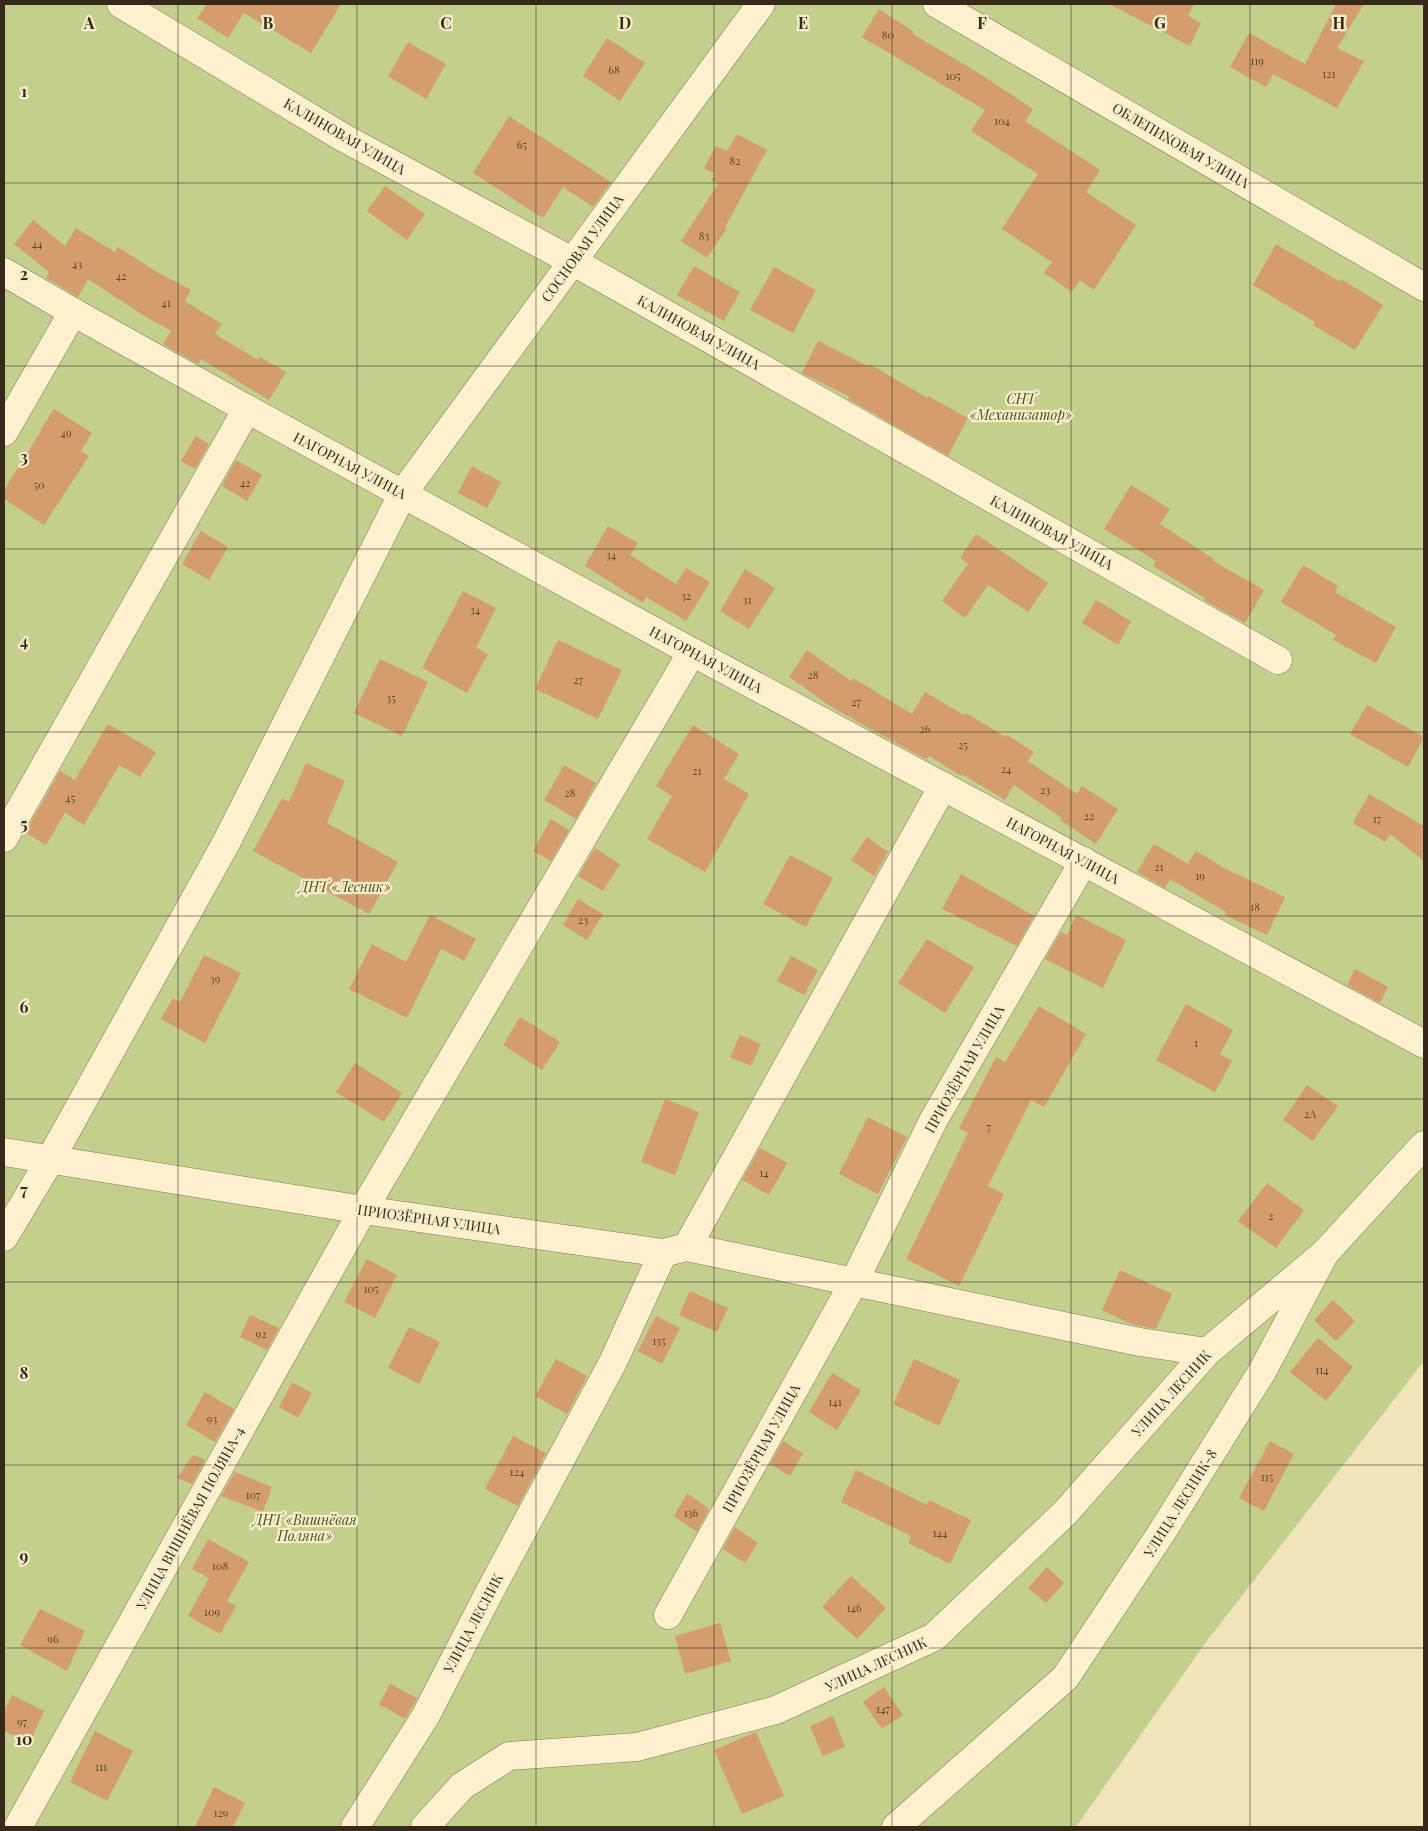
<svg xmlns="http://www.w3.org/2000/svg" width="1428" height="1831" font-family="'Playfair Display',serif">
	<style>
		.green { fill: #c4cf8e }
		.building { fill: #d39d6d }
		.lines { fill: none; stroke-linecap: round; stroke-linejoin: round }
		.minor-casing { stroke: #897353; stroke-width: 29 }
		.tertiary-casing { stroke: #897353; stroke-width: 29 }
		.minor { stroke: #fcf0ce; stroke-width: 28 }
		.tertiary { stroke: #fcf0ce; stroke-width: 28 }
		.grid { fill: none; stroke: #37291a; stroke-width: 1; stroke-opacity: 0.55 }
		.labels { text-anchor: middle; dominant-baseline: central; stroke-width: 4.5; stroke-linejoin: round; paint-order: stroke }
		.number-label { font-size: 11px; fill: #5e462f }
		.street-label { font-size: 14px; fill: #37291a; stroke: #f8edca }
		.park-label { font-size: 14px; font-style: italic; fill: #44551e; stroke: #f8edca }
		.grid-label { font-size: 16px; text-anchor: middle; font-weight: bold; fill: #37291a; stroke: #f8edca; stroke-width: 4.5; stroke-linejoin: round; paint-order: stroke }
	</style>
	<rect width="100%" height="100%" fill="#f1e4ba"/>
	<path class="green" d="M 4,4 L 1424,4 L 1424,1361 L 1206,1642 L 1076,1827 L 4,1827 Z"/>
	<g class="building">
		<path d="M 207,4 L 341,4 L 311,53 L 244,13 L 228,38 L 197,18 Z"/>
		<path d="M 1109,4 L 1194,4 L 1188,16 L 1201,23 L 1190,46 Z"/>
		<path d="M 1336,4 L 1364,4 L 1337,48 L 1364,61 L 1337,108 L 1273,74 L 1266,87 L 1230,67 L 1249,33 L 1305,64 Z"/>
		<path d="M 879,9 L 914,32 L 913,34 L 980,74 L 1033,109 L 1025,121 L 1100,170 L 1086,192 L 1136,225 L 1094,290 L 1080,280 L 1072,292 L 1044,273 L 1052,262 L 1002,229 L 1038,174 L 971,131 L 985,110 L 862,37 Z"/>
		<path d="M 607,38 L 645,63 L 620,101 L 583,76 Z"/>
		<path d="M 408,42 L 446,64 L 426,99 L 388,76 Z"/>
		<path d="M 509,116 L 611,182 L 593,207 L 563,187 L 543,218 L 473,173 Z"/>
		<path d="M 737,134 L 767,150 L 725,227 L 727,228 L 707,258 L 681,241 L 718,184 L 711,180 L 715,174 L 704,168 L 716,146 L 727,151 Z"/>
		<path d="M 385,186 L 425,214 L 407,240 L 367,211 Z"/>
		<path d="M 33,220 L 65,246 L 76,228 L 115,252 L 118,247 L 163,276 L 163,275 L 191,290 L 185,301 L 222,324 L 215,334 L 258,360 L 260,357 L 286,372 L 269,400 L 201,359 L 198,364 L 163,344 L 171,331 L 146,317 L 88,279 L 78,297 L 46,278 L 49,272 L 14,244 Z"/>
		<path d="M 1276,244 L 1340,282 L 1341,279 L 1383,305 L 1355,350 L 1313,325 L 1315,322 L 1253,285 Z"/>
		<path d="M 694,266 L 740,292 L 724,321 L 677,295 Z"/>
		<path d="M 774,267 L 816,290 L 793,333 L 750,310 Z"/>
		<path d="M 818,341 L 868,366 L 870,364 L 927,398 L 928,396 L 968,418 L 948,456 L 848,399 L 850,397 L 802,373 Z"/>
		<path d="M 54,409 L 92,433 L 81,451 L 89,456 L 44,525 L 4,499 L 4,490 L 41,431 L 40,431 Z"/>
		<path d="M 196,436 L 209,444 L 195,469 L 181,461 Z"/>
		<path d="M 236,460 L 262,475 L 247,501 L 222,486 Z"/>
		<path d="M 472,466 L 501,482 L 487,508 L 458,493 Z"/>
		<path d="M 1131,485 L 1170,509 L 1160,524 L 1214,559 L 1213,561 L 1264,590 L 1245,623 L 1204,600 L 1205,598 L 1153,566 L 1156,561 L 1104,529 Z"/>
		<path d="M 608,526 L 638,543 L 630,555 L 676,584 L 686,568 L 710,582 L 686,621 L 646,597 L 643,603 L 585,566 Z"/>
		<path d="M 201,531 L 228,547 L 209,580 L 182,564 Z"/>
		<path d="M 976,534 L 1048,583 L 1028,612 L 988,585 L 965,618 L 942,601 L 968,564 L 960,558 Z"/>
		<path d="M 1303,565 L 1338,586 L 1335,592 L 1396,627 L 1376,663 L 1333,640 L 1336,635 L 1281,602 Z"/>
		<path d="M 745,569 L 775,588 L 749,629 L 720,611 Z"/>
		<path d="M 463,591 L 496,608 L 476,648 L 488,654 L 467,693 L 422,668 Z"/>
		<path d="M 1096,600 L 1131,621 L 1118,645 L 1082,623 Z"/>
		<path d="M 558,640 L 622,670 L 598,719 L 535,689 Z"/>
		<path d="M 807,650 L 851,681 L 853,678 L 912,714 L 925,692 L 964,715 L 966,713 L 1006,737 L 1007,735 L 1034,752 L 1028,761 L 1077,794 L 1082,786 L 1118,809 L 1096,844 L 1060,820 L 1062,818 L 1014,785 L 1005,800 L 962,774 L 961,776 L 929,756 L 927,760 L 833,708 L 789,677 Z"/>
		<path d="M 380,659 L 428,682 L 402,736 L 354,713 Z"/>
		<path d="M 1367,705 L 1424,737 L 1408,767 L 1350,734 Z"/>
		<path d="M 108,724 L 156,752 L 140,777 L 119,765 L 84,825 L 65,813 L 46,845 L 25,833 L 60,771 L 75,780 Z"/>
		<path d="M 693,725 L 739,754 L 724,779 L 749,794 L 705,872 L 647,839 L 672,796 L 656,786 Z"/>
		<path d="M 306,763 L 345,781 L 327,823 L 398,862 L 369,914 L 253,851 L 282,798 L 289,802 Z"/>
		<path d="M 564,765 L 596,783 L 576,819 L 544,800 Z"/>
		<path d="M 1369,794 L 1424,826 L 1424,861 L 1390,834 L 1385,842 L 1353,823 Z"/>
		<path d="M 551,819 L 569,830 L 551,861 L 533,851 Z"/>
		<path d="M 867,837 L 888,852 L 874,876 L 851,860 Z"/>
		<path d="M 1154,844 L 1188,864 L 1196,851 L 1226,869 L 1285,897 L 1267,935 L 1225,915 L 1226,912 L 1170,879 L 1165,888 L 1137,872 Z"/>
		<path d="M 595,848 L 620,864 L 603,891 L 578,876 Z"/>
		<path d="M 790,855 L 833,878 L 806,927 L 763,904 Z"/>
		<path d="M 961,874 L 1034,916 L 1017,946 L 942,909 Z"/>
		<path d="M 578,899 L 603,914 L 587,940 L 563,925 Z"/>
		<path d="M 430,915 L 476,939 L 464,961 L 441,949 L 407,1018 L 349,989 L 372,944 L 406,962 Z"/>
		<path d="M 1076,915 L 1126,940 L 1103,988 L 1045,959 L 1061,932 L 1067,935 Z"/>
		<path d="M 927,939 L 974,967 L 945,1013 L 898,983 Z"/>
		<path d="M 204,955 L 241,973 L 205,1043 L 161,1019 L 173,998 L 180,1002 Z"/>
		<path d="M 791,956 L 818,970 L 804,995 L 777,981 Z"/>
		<path d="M 1355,969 L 1388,987 L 1380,1003 L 1347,985 Z"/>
		<path d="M 1186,1004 L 1233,1030 L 1220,1054 L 1232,1061 L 1215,1092 L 1156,1060 Z"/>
		<path d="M 1039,1006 L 1086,1034 L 1044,1107 L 1031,1100 L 988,1186 L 1004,1194 L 959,1286 L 906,1259 L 968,1133 L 959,1128 L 996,1057 L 1005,1062 Z"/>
		<path d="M 520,1017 L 560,1042 L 542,1070 L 503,1045 Z"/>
		<path d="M 740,1035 L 761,1044 L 751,1066 L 730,1057 Z"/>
		<path d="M 355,1063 L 402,1093 L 384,1122 L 336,1092 Z"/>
		<path d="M 1307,1085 L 1338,1106 L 1313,1141 L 1283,1120 Z"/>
		<path d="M 665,1099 L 699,1112 L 675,1175 L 641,1162 Z"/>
		<path d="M 868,1117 L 907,1137 L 878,1194 L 839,1174 Z"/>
		<path d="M 760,1148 L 787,1163 L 769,1195 L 742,1180 Z"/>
		<path d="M 1267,1183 L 1304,1210 L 1276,1248 L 1238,1221 Z"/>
		<path d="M 367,1259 L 397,1275 L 375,1318 L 344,1302 Z"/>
		<path d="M 1120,1270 L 1172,1294 L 1156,1329 L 1131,1324 L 1102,1310 Z"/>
		<path d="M 690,1291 L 728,1308 L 717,1332 L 679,1315 Z"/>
		<path d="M 1333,1300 L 1355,1321 L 1336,1341 L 1314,1320 Z"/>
		<path d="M 250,1315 L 279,1328 L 267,1350 L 240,1337 Z"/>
		<path d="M 656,1316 L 680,1328 L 662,1364 L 638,1351 Z"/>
		<path d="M 409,1327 L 440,1342 L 419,1384 L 388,1368 Z"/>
		<path d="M 1318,1338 L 1353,1367 L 1326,1401 L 1290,1372 Z"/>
		<path d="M 556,1359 L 587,1376 L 567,1414 L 535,1396 Z"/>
		<path d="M 914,1359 L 960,1380 L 939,1426 L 893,1404 Z"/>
		<path d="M 832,1373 L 861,1390 L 837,1430 L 809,1412 Z"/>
		<path d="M 292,1382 L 312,1393 L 298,1418 L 279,1407 Z"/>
		<path d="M 205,1392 L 234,1409 L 215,1442 L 186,1425 Z"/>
		<path d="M 513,1436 L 546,1453 L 518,1506 L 485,1489 Z"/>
		<path d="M 783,1441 L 803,1453 L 790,1476 L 770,1464 Z"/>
		<path d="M 1270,1441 L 1294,1454 L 1264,1511 L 1239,1498 Z"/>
		<path d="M 193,1455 L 205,1460 L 192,1484 L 177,1478 Z"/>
		<path d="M 856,1470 L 927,1505 L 929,1500 L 971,1520 L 950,1564 L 908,1543 L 911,1536 L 841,1502 Z"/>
		<path d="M 235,1472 L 272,1487 L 263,1512 L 221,1496 Z"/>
		<path d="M 687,1493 L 709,1509 L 697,1532 L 674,1516 Z"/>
		<path d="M 735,1527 L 758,1543 L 745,1563 L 723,1549 Z"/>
		<path d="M 208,1539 L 249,1562 L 227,1601 L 236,1606 L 220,1634 L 188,1616 L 209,1578 L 192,1569 Z"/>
		<path d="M 1047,1567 L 1064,1583 L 1046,1603 L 1028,1588 Z"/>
		<path d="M 851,1576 L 886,1608 L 857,1639 L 822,1607 Z"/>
		<path d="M 40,1609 L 85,1631 L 67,1671 L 20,1645 Z"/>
		<path d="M 720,1623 L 731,1661 L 685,1674 L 675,1636 Z"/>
		<path d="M 390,1684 L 417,1698 L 405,1719 L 379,1704 Z"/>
		<path d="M 884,1687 L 903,1715 L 882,1729 L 863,1702 Z"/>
		<path d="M 12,1695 L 44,1711 L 29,1744 L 4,1731 L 4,1711 Z"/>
		<path d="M 833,1716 L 845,1747 L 823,1756 L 810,1726 Z"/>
		<path d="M 95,1731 L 133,1751 L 107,1801 L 70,1782 Z"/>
		<path d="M 756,1732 L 784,1796 L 742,1814 L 714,1750 Z"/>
		<path d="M 214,1787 L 245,1803 L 233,1827 L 195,1827 Z"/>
	</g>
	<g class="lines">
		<g class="minor-casing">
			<g id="minor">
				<path d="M 121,4 L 344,138 L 572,261 L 1278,660"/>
				<path d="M 937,4 L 1424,287"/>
				<path d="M 4,432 L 73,312"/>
				<path d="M 4,838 L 247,409"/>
				<path d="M 4,1152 L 363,1210 L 663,1253 L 687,1247 L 1140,1342 L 1207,1352"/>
				<path d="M 4,1237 L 50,1160 L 226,843 L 403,493"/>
				<path d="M 687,1247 L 943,786"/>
				<path d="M 668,1615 L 854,1282 L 933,1121 L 1084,861"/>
				<path d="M 18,1827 L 363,1210 L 692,652"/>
				<path d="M 355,1827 L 425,1717 L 489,1593 L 613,1362 L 663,1253"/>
				<path d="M 425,1827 L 462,1786 L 509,1756 L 637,1747 L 776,1710 L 934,1637 L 1065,1513 L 1207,1352 L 1325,1253"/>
				<path d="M 896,1827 L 1065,1678 L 1162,1532 L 1263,1370 L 1325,1253 L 1424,1145"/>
			</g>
		</g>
		<g class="tertiary-casing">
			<g id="tertiary">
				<path d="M 4,272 L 73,312 L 247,409 L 692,652 L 1424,1044"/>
				<path d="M 403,493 L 761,4"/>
			</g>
		</g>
		<use href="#minor" class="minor"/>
		<use href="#tertiary" class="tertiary"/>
	</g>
	<path class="grid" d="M 178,4 L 178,1827M 357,4 L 357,1827M 536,4 L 536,1827M 714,4 L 714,1827M 892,4 L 892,1827M 1071,4 L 1071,1827M 1250,4 L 1250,1827M 4,183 L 1424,183M 4,366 L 1424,366M 4,549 L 1424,549M 4,732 L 1424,732M 4,916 L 1424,916M 4,1099 L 1424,1099M 4,1282 L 1424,1282M 4,1465 L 1424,1465M 4,1648 L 1424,1648"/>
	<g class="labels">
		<g class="number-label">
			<text x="888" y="34">80</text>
			<text x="1257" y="60">119</text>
			<text x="614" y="69">68</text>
			<text x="1329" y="73">121</text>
			<text x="953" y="75">105</text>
			<text x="1002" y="120">104</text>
			<text x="522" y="144">65</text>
			<text x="735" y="160">82</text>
			<text x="704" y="235">83</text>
			<text x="37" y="243">44</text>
			<text x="77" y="263">43</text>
			<text x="121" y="275">42</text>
			<text x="166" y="302">41</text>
			<text x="66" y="432">49</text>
			<text x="245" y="482">42</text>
			<text x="39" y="484">50</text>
			<text x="611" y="554">34</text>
			<text x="686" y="595">32</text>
			<text x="747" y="599">31</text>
			<text x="475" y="609">34</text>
			<text x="813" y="674">28</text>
			<text x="578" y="679">27</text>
			<text x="391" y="697">35</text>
			<text x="856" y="701">27</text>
			<text x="925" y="728">26</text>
			<text x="963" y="744">25</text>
			<text x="1006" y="768">24</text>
			<text x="697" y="770">21</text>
			<text x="1045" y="789">23</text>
			<text x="570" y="792">28</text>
			<text x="70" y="797">45</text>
			<text x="1089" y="815">22</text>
			<text x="1377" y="818">17</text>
			<text x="1159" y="866">21</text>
			<text x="1200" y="875">19</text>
			<text x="1255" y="906">18</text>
			<text x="583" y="919">23</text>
			<text x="215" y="978">39</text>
			<text x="1196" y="1042">1</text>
			<text x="1310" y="1113">2А</text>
			<text x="989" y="1126">7</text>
			<text x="764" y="1172">14</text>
			<text x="1271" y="1215">2</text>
			<text x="371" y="1288">105</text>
			<text x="261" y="1333">92</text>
			<text x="659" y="1340">135</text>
			<text x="1322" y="1369">114</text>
			<text x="835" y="1401">141</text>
			<text x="212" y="1418">93</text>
			<text x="517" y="1471">124</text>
			<text x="1267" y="1476">115</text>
			<text x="253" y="1494">107</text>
			<text x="691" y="1512">136</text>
			<text x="940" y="1532">144</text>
			<text x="220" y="1565">108</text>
			<text x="854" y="1607">146</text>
			<text x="212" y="1611">109</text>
			<text x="53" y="1638">96</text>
			<text x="883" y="1708">147</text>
			<text x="22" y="1721">97</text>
			<text x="101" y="1766">111</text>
			<text x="221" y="1812">129</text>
		</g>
		<g class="street-label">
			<text transform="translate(345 136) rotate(30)">КАЛИНОВАЯ УЛИЦА</text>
			<text transform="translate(1181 145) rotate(30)">ОБЛЕПИХОВАЯ УЛИЦА</text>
			<text transform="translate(582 248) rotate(-54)">СОСНОВАЯ УЛИЦА</text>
			<text transform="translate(699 332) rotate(29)">КАЛИНОВАЯ УЛИЦА</text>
			<text transform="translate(350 465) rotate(28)">НАГОРНАЯ УЛИЦА</text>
			<text transform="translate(1052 532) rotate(29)">КАЛИНОВАЯ УЛИЦА</text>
			<text transform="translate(706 659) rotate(28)">НАГОРНАЯ УЛИЦА</text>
			<text transform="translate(1063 850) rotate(28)">НАГОРНАЯ УЛИЦА</text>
			<text transform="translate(964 1069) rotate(-60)">ПРИОЗЁРНАЯ УЛИЦА</text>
			<text transform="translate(429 1219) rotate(8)">ПРИОЗЁРНАЯ УЛИЦА</text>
			<text transform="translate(1171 1393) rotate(-48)">УЛИЦА ЛЕСНИК</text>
			<text transform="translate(761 1448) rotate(-61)">ПРИОЗЁРНАЯ УЛИЦА</text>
			<text transform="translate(1180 1503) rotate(-58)">УЛИЦА ЛЕСНИК-8</text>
			<text transform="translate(190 1518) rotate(-61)">УЛИЦА ВИШНЁВАЯ ПОЛЯНА-4</text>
			<text transform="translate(473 1623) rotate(-62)">УЛИЦА ЛЕСНИК</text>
			<text transform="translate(876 1664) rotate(-25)">УЛИЦА ЛЕСНИК</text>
		</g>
		<g class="park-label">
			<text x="1021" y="398">СНТ<tspan x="1021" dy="16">«Механизатор»</tspan></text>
			<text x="345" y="886">ДНТ «Лесник»</text>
			<text x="305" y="1519">ДНТ «Вишнёвая<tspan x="305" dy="16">Поляна»</tspan></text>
		</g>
	</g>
	<g class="grid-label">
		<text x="89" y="29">A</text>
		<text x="268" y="29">B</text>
		<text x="446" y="29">C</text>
		<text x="625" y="29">D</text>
		<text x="803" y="29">E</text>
		<text x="982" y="29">F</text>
		<text x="1160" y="29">G</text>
		<text x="1339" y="29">H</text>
		<text x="24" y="97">1</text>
		<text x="24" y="280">2</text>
		<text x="24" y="463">3</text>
		<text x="24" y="647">4</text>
		<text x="24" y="830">5</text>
		<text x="24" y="1013">6</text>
		<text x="24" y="1196">7</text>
		<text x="24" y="1379">8</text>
		<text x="24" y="1562">9</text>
		<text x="24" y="1745">10</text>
	</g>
	<rect width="1428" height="1831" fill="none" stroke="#37291a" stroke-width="10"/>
</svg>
